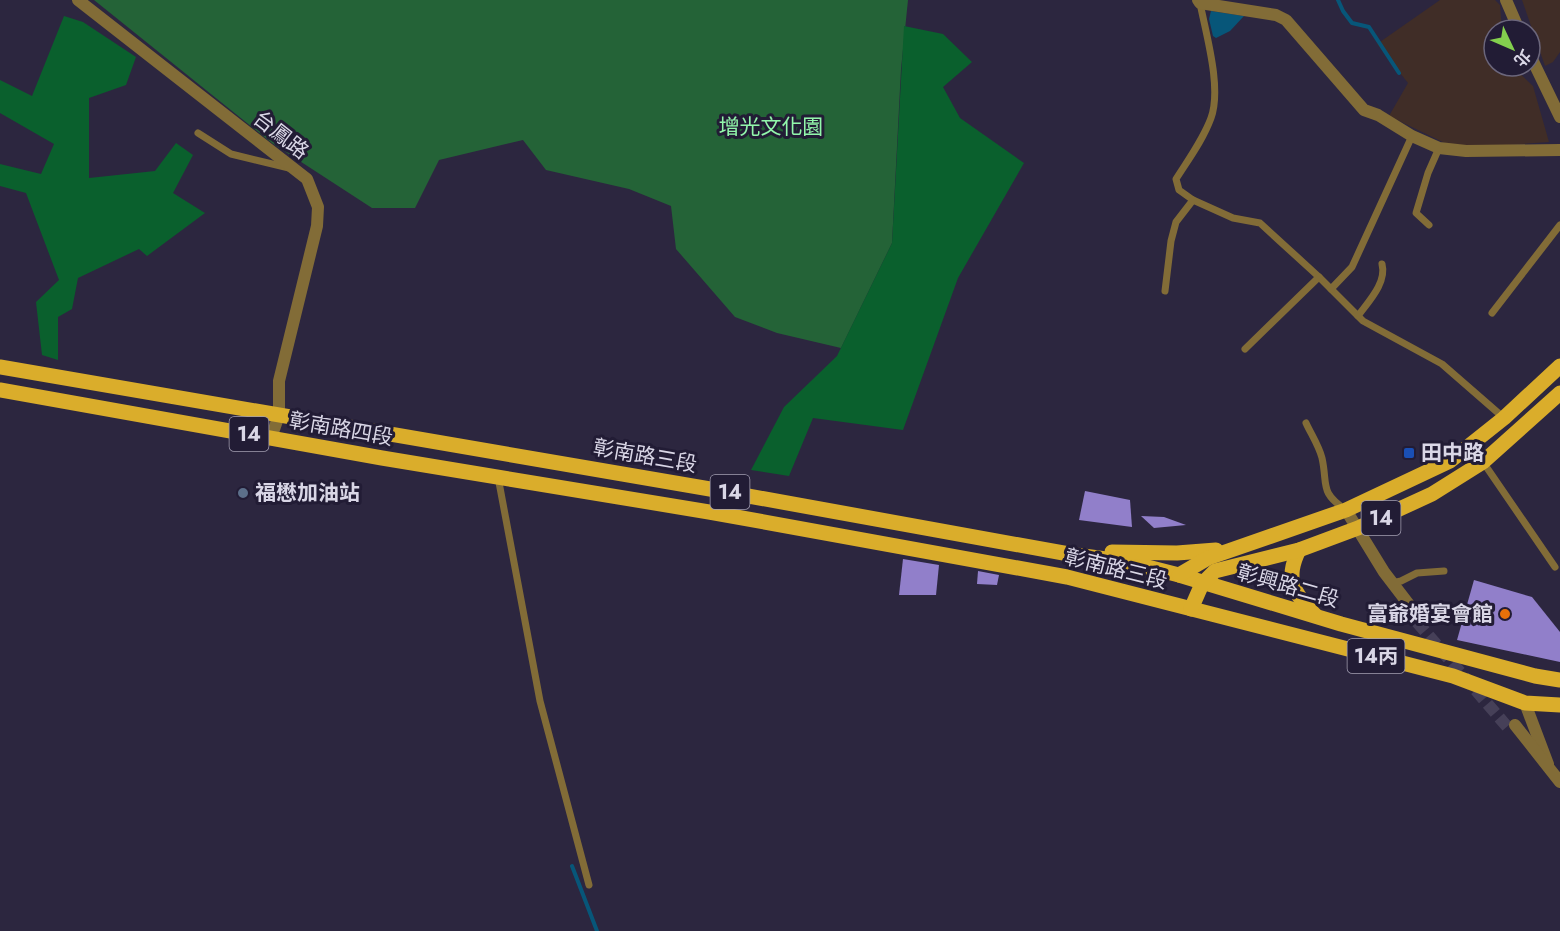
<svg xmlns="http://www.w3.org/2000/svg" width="1560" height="931" font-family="Jost,'Noto Sans TC',sans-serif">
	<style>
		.industrial { fill: #402d27 }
		.green { fill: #246337 }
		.forest { fill: #0a602d }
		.water { fill: #075679 }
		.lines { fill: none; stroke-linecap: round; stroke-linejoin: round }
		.stream { stroke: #075679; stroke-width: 4 }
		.building { fill: #917fca }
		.tertiary-tunnel { stroke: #464058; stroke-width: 12; stroke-dasharray: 12 6; stroke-linecap: butt }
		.service { stroke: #826c37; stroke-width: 7 }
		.minor { stroke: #826c37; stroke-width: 12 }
		.tertiary { stroke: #826c37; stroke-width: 12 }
		.primary { stroke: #daad2b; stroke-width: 15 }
		.transit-dot { fill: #1a4fb4; stroke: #221c35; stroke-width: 2 }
		.service-dot { fill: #5c6f8a; stroke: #221c35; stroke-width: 2 }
		.food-dot { fill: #e8710a; stroke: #221c35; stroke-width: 2 }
		.labels { text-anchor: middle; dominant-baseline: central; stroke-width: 6; stroke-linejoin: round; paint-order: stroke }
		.shield { fill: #221c35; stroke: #a29eb1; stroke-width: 1.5 }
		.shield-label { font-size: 20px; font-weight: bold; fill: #d9d6e6 }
		.park-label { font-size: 21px; fill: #92f7ab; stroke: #221c35 }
		.street-label { font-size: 21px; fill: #d9d6e6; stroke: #221c35 }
		.poi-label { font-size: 21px; font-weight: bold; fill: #d9d6e6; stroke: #221c35; text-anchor: start }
	</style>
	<rect width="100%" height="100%" fill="#2c263f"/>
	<g class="industrial">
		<path d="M 1440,0 L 1495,0 L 1500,5 L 1502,30 L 1494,30 L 1494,66 L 1512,66 L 1533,86 L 1549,142 L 1495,146 L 1451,146 L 1389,116 L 1408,83 L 1377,44 Z"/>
		<path d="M 1522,0 L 1560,0 L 1560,52 L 1553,62 L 1545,66 Z"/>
	</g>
	<path class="green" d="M 94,0 L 908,0 L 901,69 L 892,243 L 841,348 L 777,333 L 735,317 L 676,249 L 671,206 L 629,189 L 546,170 L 523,140 L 439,160 L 415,208 L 372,208 L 272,143 Z"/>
	<g class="forest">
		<path d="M 64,16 L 83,22 L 136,57 L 126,85 L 89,98 L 89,178 L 155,171 L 176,143 L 193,155 L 173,193 L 205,213 L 147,256 L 139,249 L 78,278 L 72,309 L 58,317 L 58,360 L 42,355 L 36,302 L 59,280 L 26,193 L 0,186 L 0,164 L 41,174 L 54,144 L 0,113 L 0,80 L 32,96 Z"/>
		<path d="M 904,26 L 943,34 L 972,62 L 943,87 L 960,118 L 1024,163 L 958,278 L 903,430 L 813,418 L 789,476 L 751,470 L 784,407 L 837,356 L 892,243 Z"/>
	</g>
	<path class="water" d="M 1211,11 L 1244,16 L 1230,31 L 1216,38 L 1213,36 L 1209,19 Z"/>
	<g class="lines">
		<g class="stream">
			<path d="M 1338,0 L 1343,11 L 1352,23 L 1369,27 L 1399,73"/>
			<path d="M 572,866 L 597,931"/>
		</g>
	</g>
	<g class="building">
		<path d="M 1085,491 L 1130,500 L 1132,527 L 1079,520 Z"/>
		<path d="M 1141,516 L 1164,517 L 1186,525 L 1154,528 Z"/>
		<path d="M 903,559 L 939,565 L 936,595 L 899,595 Z"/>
		<path d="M 978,571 L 999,575 L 997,585 L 977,584 Z"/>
		<path d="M 1474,580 L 1532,597 L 1560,632 L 1560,662 L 1457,640 Z"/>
	</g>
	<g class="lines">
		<path class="tertiary-tunnel" d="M 1417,622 L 1510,730"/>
		<g class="service">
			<path d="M 1200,3 C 1206,34 1222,88 1211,118 C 1203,140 1188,160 1176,179 L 1179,190 L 1193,200 L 1233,218 L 1260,223 L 1319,277 L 1363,321 L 1442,364 L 1504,418"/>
			<path d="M 198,133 L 231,154 L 289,168"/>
			<path d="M 1429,225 L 1416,213 L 1428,173 L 1439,148"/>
			<path d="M 1331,289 L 1352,267 L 1412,136"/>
			<path d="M 1165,291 L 1171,241 L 1176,222 L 1193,200"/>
			<path d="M 1492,313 L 1560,225"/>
			<path d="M 1358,316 C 1368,302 1387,283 1382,264"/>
			<path d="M 1245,349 L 1319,277"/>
			<path d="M 1306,423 C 1311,434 1319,446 1322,458 C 1328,485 1319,492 1346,510"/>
			<path d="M 1483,462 L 1555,567"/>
			<path d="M 498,477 L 540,701 L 589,885"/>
			<path d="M 1392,583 L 1401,581 L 1417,573 L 1444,571"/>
		</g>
		<g class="minor">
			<path d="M 78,0 L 307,179 L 318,207 L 317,226 L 279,381 L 279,415 L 271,438"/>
			<path d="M 1198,0 L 1200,3 L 1276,15 L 1286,20 L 1364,110 L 1378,115 L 1412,136 L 1439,148 L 1466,151 L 1560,150"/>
			<path d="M 1506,0 L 1519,30"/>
			<path d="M 1530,55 L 1560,117"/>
			<path d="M 1525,703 L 1548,764"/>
		</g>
		<g class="tertiary">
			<path d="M 1346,510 L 1384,572 L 1420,619"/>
			<path d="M 1515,725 L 1560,782"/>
		</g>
		<g class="primary">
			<path d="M 0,367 L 710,489 L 1069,554 L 1128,562 L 1179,575 L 1341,624 L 1535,676 L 1560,680"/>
			<path d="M 0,390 L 382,458 L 709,512 L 1067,577 L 1453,676 L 1525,703 L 1560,705"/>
			<path d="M 1299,550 C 1284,580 1294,593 1315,615"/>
			<path d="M 1112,552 L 1177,553 L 1216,550"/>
			<path d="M 1179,575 L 1208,558 L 1346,510 L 1450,461 L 1504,418 L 1560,366"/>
			<path d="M 1191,609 L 1202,584 L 1215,571 L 1299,550 L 1358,528 L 1432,494 L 1483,462 L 1560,393"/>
		</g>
	</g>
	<rect class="transit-dot" x="1403" y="447" width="12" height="12" rx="3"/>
	<circle class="service-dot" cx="243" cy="493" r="6"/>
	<circle class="food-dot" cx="1505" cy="614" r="6"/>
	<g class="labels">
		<g class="shield">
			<rect x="229.5" y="417" width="39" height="34" rx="4.5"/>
			<rect x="710.5" y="475" width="39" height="34" rx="4.5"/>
			<rect x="1361.5" y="501" width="39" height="34" rx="4.5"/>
			<rect x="1347.5" y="639" width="57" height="34" rx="4.5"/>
		</g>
		<g class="shield-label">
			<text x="249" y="434">14</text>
			<text x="730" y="492">14</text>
			<text x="1381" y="518">14</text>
			<text x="1376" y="656">14丙</text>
		</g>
		<g class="park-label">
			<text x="771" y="127">增光文化園</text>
		</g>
		<g class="street-label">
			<text transform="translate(281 135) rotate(38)">台鳳路</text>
			<text transform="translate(341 429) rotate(10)">彰南路四段</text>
			<text transform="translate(645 456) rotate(10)">彰南路三段</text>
			<text transform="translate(1116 569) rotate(14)">彰南路三段</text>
			<text transform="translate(1288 586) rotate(16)">彰興路二段</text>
		</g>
		<g class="poi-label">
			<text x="1421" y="453">田中路</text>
			<text x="255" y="493">福懋加油站</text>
			<text x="1493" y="614" text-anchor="end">富爺婚宴會館</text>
		</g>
	</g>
	<g transform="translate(1512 48) rotate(134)"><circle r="28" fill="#221c35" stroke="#6b667c" stroke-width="1.5"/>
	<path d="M0-4.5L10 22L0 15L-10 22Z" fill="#83d04e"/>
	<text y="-9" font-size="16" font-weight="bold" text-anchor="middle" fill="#d9d6e6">北</text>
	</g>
</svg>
